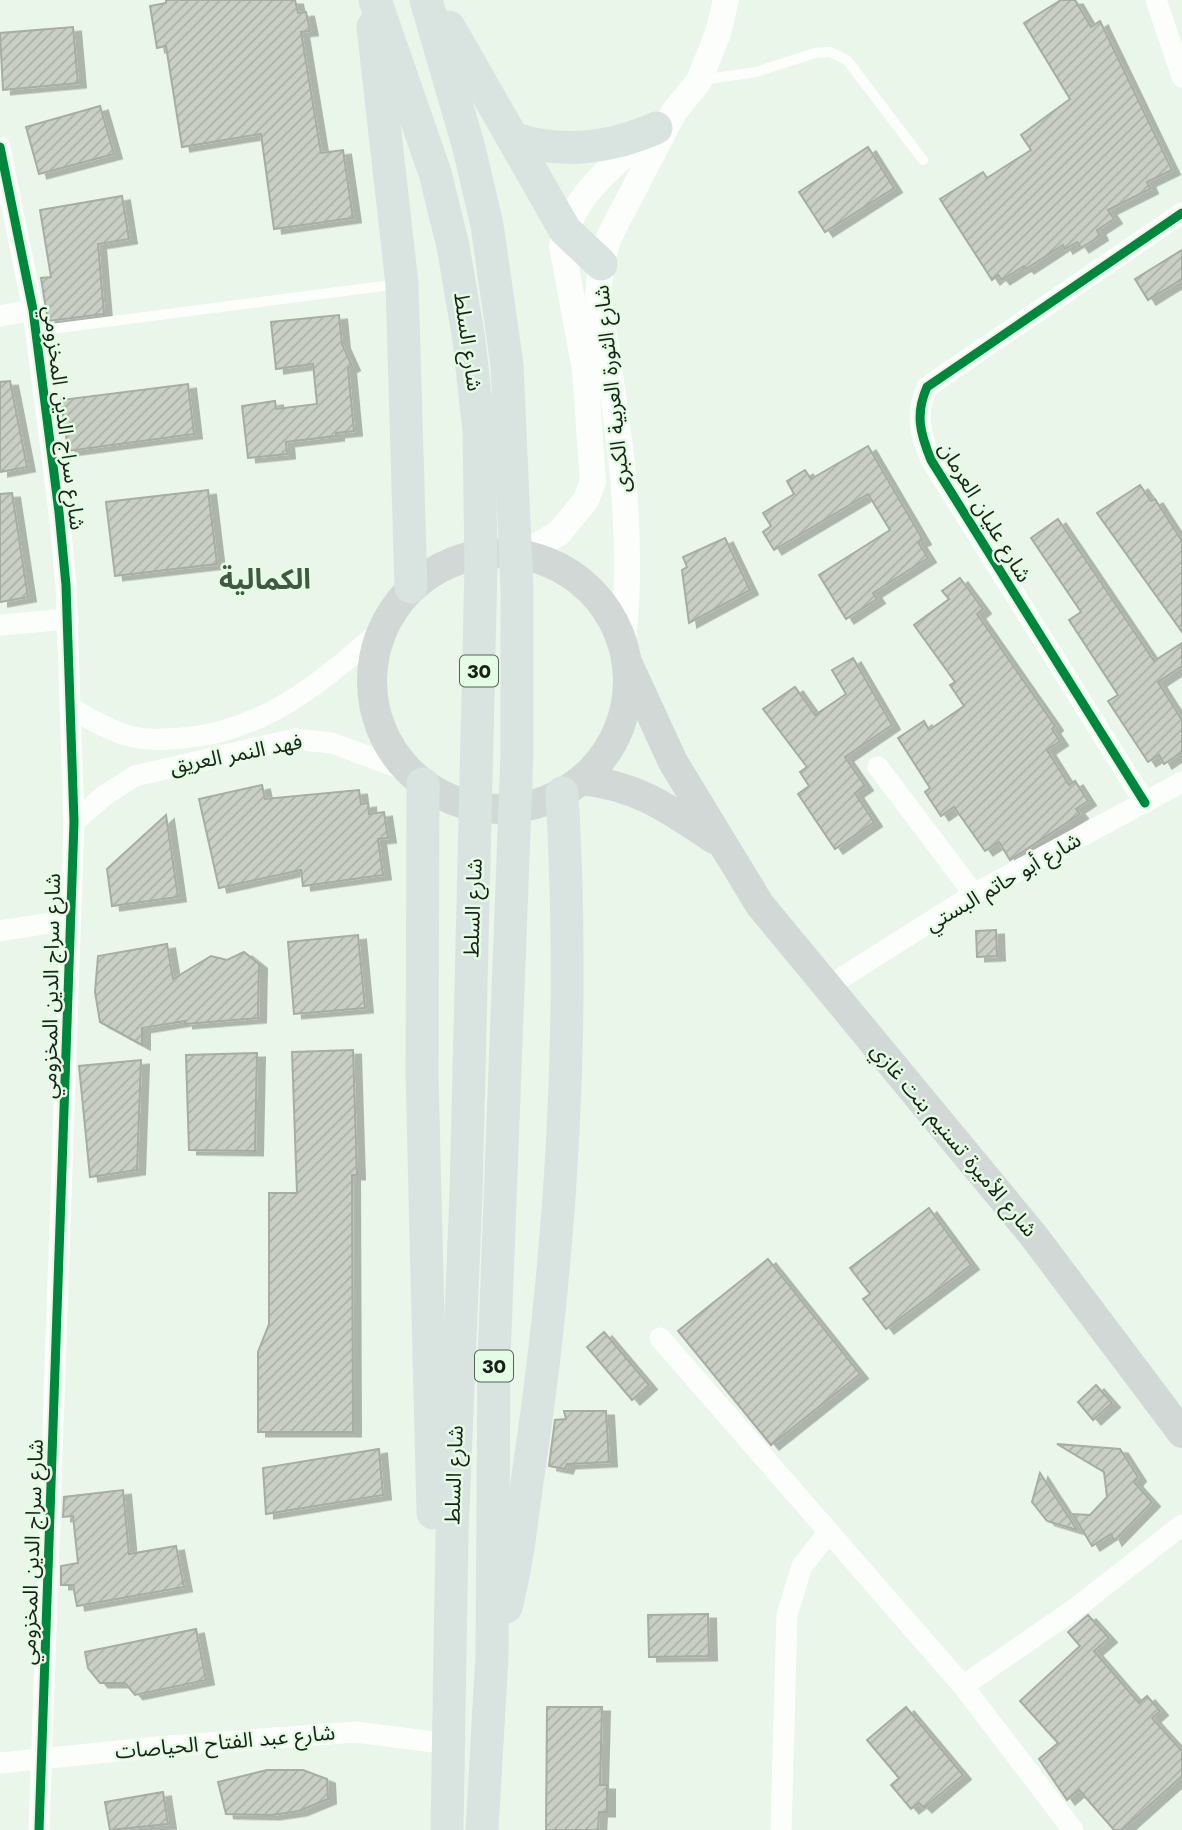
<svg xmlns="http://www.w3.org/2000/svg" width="1182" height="1830" font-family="Jost,'Noto Sans Arabic',sans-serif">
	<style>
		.building { fill: url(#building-hatch); stroke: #a7ada2; stroke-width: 2; filter: url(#shadow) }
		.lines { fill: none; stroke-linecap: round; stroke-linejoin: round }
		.service { stroke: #fcfefc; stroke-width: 10 }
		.minor { stroke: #fcfefc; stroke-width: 21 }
		.tertiary { stroke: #fcfefc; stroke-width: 26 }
		.secondary { stroke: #d1d8d5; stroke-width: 30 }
		.primary { stroke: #d9e4e1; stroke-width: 33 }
		.cycleway-casing { stroke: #e4fce4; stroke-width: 13 }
		.cycleway { stroke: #00873e; stroke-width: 9 }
		.labels { text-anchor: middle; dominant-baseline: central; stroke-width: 5; stroke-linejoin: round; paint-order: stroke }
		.shield { fill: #e4fce4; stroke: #556355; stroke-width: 2 }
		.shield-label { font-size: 19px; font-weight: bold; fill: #182118 }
		.street-label { font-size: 21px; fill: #182118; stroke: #e4fce4 }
		.district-label { font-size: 28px; font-weight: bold; fill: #435743; stroke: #e4fce4 }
	</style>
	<defs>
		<pattern id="building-hatch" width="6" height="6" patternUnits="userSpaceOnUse" patternTransform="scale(1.75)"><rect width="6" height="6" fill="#c9cfc4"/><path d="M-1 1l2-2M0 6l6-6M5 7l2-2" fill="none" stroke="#acb1a8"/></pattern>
		<filter id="shadow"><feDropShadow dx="8" dy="4.5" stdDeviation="0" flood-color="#0004"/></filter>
	</defs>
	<rect width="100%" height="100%" fill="#eaf6ea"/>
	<g class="building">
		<path d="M 166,0 L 295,0 L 298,13 L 306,12 L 310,31 L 301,32 L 321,153 L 343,150 L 353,218 L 274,229 L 261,134 L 182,147 L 166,46 L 157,48 L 150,6 L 166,3 Z"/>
		<path d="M 1061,0 L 1075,0 L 1091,27 L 1100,21 L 1172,170 L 1147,182 L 1150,189 L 1108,210 L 1114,219 L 1097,230 L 1100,236 L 1081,248 L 1077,242 L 1065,249 L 1063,245 L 1026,269 L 1024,266 L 1002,280 L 998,275 L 992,280 L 940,199 L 983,172 L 987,178 L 1031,150 L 1021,135 L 1070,99 L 1024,23 Z"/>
		<path d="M 73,27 L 78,83 L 3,90 L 0,33 Z"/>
		<path d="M 100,106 L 114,154 L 39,174 L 26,127 Z"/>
		<path d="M 868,147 L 894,188 L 825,232 L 799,192 Z"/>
		<path d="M 122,196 L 129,239 L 98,244 L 104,314 L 48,321 L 41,278 L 51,277 L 40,210 Z"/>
		<path d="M 1182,250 L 1182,279 L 1148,300 L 1135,279 Z"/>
		<path d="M 339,315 L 342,344 L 352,366 L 348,368 L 354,431 L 336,433 L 336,436 L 286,442 L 287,454 L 248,458 L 242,406 L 275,401 L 276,409 L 317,404 L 313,364 L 276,369 L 271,322 Z"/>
		<path d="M 10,381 L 27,467 L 0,472 L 0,382 Z"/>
		<path d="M 188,384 L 194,434 L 68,451 L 61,400 Z"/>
		<path d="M 868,446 L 923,540 L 918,542 L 928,558 L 873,593 L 877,599 L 846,619 L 819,575 L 890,530 L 868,494 L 774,550 L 763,532 L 771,526 L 763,513 L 794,494 L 787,481 L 805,470 L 811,479 Z"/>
		<path d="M 1140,485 L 1151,501 L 1155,499 L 1182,541 L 1182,632 L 1097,513 Z"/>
		<path d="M 208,490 L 217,564 L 115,576 L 106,502 Z"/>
		<path d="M 12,493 L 28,597 L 0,602 L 0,494 Z"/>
		<path d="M 1058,519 L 1154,661 L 1182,643 L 1182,666 L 1158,682 L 1182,720 L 1182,752 L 1164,764 L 1159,755 L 1148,762 L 1108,701 L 1118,695 L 1069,620 L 1081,612 L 1031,538 Z"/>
		<path d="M 725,538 L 750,590 L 689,623 L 682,570 L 687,567 L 683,557 Z"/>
		<path d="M 960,578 L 983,609 L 977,614 L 1055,726 L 1052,729 L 1060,741 L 1047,750 L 1069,785 L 1075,781 L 1088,801 L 1076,809 L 1080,814 L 1010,860 L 999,842 L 985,851 L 954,807 L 941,816 L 925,792 L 930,788 L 898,738 L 924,721 L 929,730 L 964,706 L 950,685 L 955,682 L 914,625 L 949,599 L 942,591 Z"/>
		<path d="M 853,658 L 892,725 L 845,757 L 865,786 L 855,793 L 874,822 L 835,849 L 798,794 L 809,786 L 800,772 L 807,767 L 763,709 L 795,687 L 815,715 L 846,694 L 832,670 Z"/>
		<path d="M 262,785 L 265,799 L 359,790 L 361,804 L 368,803 L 369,814 L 384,812 L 388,838 L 378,839 L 383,875 L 303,886 L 301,870 L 219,888 L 199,799 Z"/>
		<path d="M 166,815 L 178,897 L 112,906 L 107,869 Z"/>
		<path d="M 996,930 L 997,956 L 977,957 L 976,931 Z"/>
		<path d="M 358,935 L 365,1008 L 294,1014 L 288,942 Z"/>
		<path d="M 167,944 L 173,979 L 211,956 L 227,960 L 244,952 L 259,964 L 258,1018 L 185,1024 L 185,1021 L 142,1028 L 142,1045 L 100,1022 L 95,992 L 98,956 Z"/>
		<path d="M 353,1050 L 357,1175 L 352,1175 L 353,1432 L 258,1432 L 258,1352 L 269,1324 L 269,1193 L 297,1193 L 292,1052 Z"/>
		<path d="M 257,1053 L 255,1151 L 189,1150 L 186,1055 Z"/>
		<path d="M 141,1060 L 137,1170 L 90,1177 L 79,1066 Z"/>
		<path d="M 929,1208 L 971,1265 L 886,1329 L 863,1299 L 870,1294 L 850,1268 Z"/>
		<path d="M 768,1259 L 860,1374 L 771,1445 L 678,1331 Z"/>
		<path d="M 604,1332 L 649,1385 L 632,1400 L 587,1347 Z"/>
		<path d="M 1096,1385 L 1112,1403 L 1093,1420 L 1078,1402 Z"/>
		<path d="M 564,1411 L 606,1411 L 609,1462 L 567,1464 L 565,1469 L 549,1466 L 555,1420 L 566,1419 Z"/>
		<path d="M 1057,1444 L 1120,1449 L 1138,1477 L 1134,1482 L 1152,1502 L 1114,1541 L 1111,1534 L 1092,1546 L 1073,1514 L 1090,1515 L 1107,1497 L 1104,1472 Z"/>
		<path d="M 379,1449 L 383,1495 L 266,1514 L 263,1468 Z"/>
		<path d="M 1040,1473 L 1077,1530 L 1047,1521 L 1032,1502 Z"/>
		<path d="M 123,1490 L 129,1554 L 176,1546 L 184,1587 L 77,1606 L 73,1585 L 61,1585 L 61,1566 L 78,1563 L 73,1516 L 63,1517 L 64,1497 Z"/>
		<path d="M 708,1614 L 709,1656 L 649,1657 L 648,1615 Z"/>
		<path d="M 1088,1615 L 1109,1638 L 1094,1651 L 1139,1703 L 1147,1696 L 1160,1711 L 1152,1718 L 1182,1751 L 1182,1776 L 1122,1830 L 1114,1830 L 1079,1790 L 1067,1800 L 1039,1759 L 1058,1743 L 1020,1701 L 1080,1646 L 1068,1632 Z"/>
		<path d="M 196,1629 L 206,1680 L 135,1695 L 125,1683 L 100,1683 L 88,1668 L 85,1652 Z"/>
		<path d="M 547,1707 L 602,1707 L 600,1785 L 607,1785 L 607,1812 L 599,1812 L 598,1830 L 546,1830 Z"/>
		<path d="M 906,1707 L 963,1775 L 924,1808 L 919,1803 L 911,1809 L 891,1785 L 899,1778 L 867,1740 Z"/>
		<path d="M 267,1770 L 303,1770 L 327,1779 L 328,1799 L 299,1811 L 272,1815 L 226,1814 L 218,1782 Z"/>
		<path d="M 163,1792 L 168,1824 L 110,1830 L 105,1802 Z"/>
	</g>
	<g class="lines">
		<g class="service">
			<path d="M 701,80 L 756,72 L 815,53 L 830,52 L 847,60 L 923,160"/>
			<path d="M 36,331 L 399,284"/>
		</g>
		<g class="minor">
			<path d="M 1156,0 L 1182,77"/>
			<path d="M 0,147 L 33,310 L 59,512 L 66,585 L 74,822 L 39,1830"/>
			<path d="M 0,316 L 33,310"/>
			<path d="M 0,625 L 68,619"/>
			<path d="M 71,708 C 89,719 109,730 129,736 C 147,741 165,739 183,738 C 263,732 324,681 382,629"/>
			<path d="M 878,767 L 974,894"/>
			<path d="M 1145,803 L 931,460 C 920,433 915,414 927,387 L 1182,213"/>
			<path d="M 74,822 L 105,795 L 135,776 L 294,739 L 332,743 L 410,772"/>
			<path d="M 0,931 L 69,920"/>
			<path d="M 827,987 L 974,894 L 1182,782"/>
			<path d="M 660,1338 L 963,1686 L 1073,1830"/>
			<path d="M 963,1686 L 1076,1608 L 1182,1525"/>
			<path d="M 0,1763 L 157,1747 L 355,1732 L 450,1744"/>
			<path d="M 781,1830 L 787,1615 L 802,1566 L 828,1533"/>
		</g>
		<g class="tertiary">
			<path d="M 523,554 L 559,533 L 586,500 L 593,482 L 585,369 L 562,246 C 571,197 612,166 647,135"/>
			<path d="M 623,640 C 636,526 616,410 598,297 L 601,264 L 609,237 L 674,112 L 699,81 L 718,33 L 726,0"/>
		</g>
		<g class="secondary">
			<circle cx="500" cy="681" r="128"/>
			<path d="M 627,662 L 673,762 L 760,905 L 1033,1235 L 1182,1433"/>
			<path d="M 582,780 C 638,786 669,809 714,839"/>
		</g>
		<g class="primary">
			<path d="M 375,0 L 435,173 L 453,246 L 469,340 L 479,431 L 481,564 L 478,696 L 466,1194 L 452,1533 L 447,1830"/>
			<path d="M 426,0 L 469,148 L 487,225 L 507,365 L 517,589 L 517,753 L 494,1359 L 492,1656 L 482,1830"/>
			<path d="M 373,27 L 402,284 L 411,587"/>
			<path d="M 449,27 L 565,230 L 601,264"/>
			<path d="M 515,139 C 562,154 611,148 656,128"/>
			<path d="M 423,784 L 422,1076 L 433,1513"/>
			<path d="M 506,1607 C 519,1557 523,1506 531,1455 C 563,1236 575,1014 562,793"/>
		</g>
		<g class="cycleway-casing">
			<g id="cycleway">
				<path d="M 0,147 L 33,310 L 59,512 L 66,585 L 74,822 L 39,1830"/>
				<path d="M 1145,803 L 931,460 C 920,433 915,414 927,387 L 1182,213"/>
			</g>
		</g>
		<use href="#cycleway" class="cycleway"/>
	</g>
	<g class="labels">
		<g class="shield">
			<rect x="460" y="655.5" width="38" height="31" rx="5"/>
			<rect x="475" y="1350.5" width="38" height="31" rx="5"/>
		</g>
		<g class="shield-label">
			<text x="479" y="671">30</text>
			<text x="494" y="1366">30</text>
		</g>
		<g class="street-label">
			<text transform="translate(468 342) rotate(82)">شارع السلط</text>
			<text transform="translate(612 389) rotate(-96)">شارع الثورة العربية الكبرى</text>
			<text transform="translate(64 418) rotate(83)">شارع سراج الدين المخزومي</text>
			<text transform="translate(985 512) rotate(59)">شارع عليان العرمان</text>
			<text transform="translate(236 754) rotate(-11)">فهد النمر العريق</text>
			<text transform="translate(1003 882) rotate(-30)">شارع أبو حاتم البستي</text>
			<text transform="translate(473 908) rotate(-88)">شارع السلط</text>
			<text transform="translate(51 986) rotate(-89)">شارع سراج الدين المخزومي</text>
			<text transform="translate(954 1140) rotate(50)">شارع الأميرة تسنيم بنت غازي</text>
			<text transform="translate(454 1475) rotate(-88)">شارع السلط</text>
			<text transform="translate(32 1552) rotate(-88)">شارع سراج الدين المخزومي</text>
			<text transform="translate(225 1742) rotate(-5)">شارع عبد الفتاح الحياصات</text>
		</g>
		<g class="district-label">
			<text x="265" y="579">الكمالية</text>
		</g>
	</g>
</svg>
